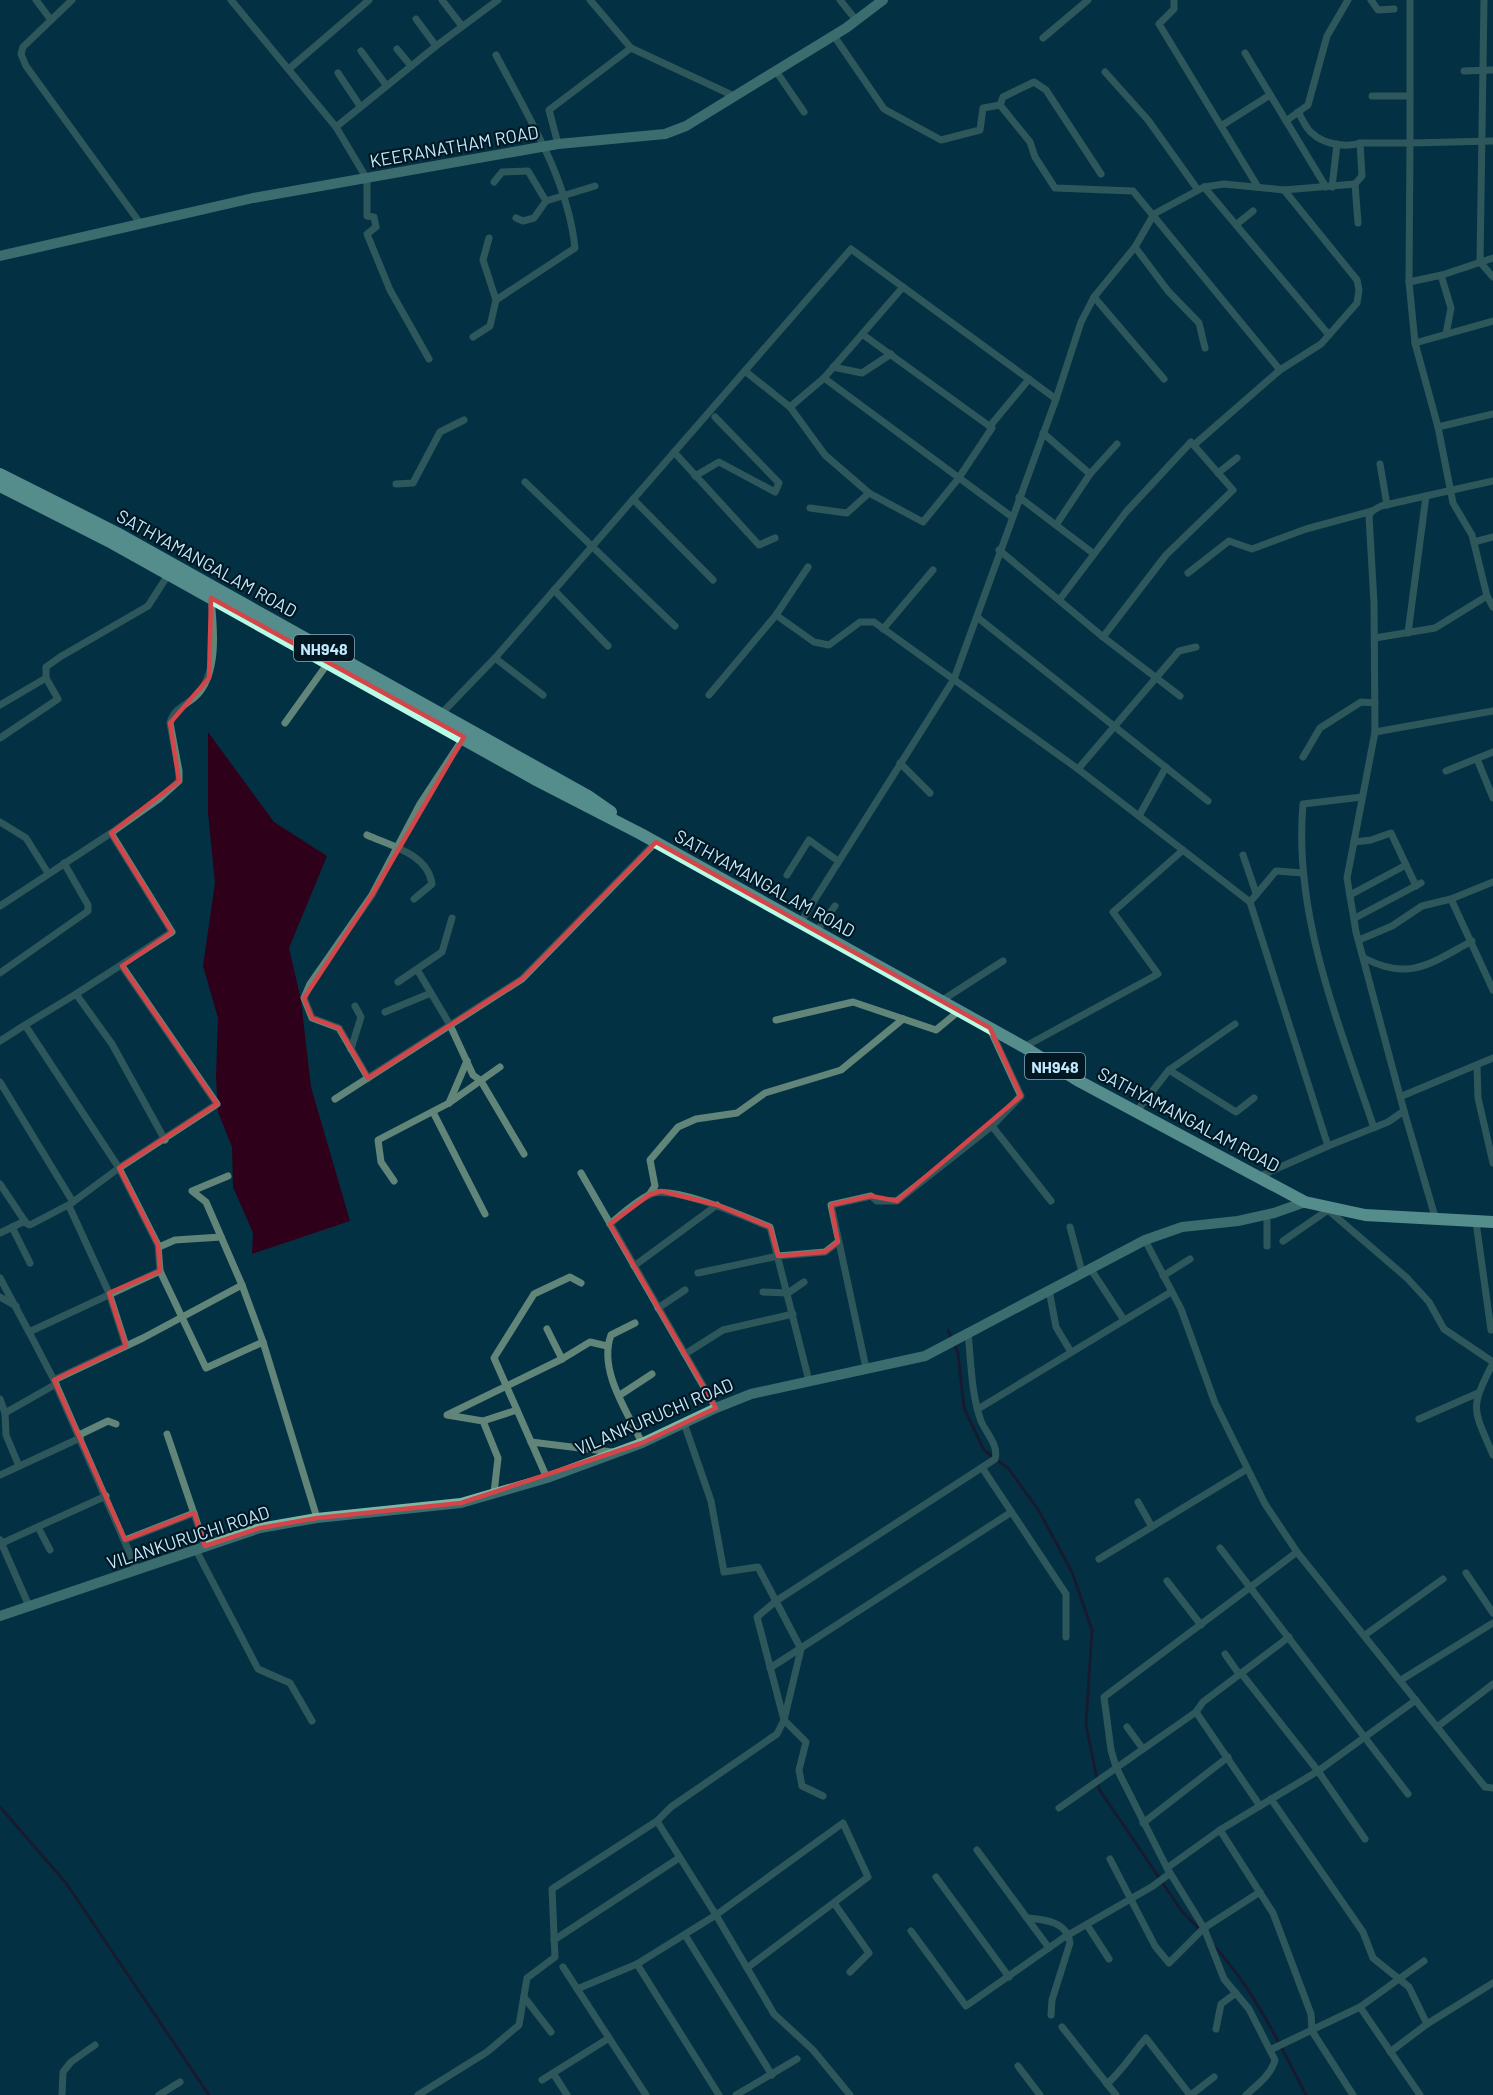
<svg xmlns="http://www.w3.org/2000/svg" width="1493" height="2095" font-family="Barlow,sans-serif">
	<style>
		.water { fill: #2f001a }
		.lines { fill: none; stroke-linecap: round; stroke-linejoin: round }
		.stream { stroke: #2f001a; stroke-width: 3 }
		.street { stroke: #628579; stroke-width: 7 }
		.secondary { stroke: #7fb7a4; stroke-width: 10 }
		.highway { stroke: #b7fde5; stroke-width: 12 }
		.marked { fill: none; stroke: #d34548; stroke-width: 4.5; stroke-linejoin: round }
		.labels { text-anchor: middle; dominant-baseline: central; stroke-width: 4.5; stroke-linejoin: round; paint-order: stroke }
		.shield { fill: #011823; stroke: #8aaabc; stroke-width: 1.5 }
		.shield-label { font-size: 16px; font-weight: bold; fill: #c4e9fd }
		.street-label { font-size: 18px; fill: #c4e9fd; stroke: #011823 }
	</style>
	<rect width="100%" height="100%" fill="#033144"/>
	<path class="water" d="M 208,732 L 274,822 L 327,856 L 289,948 L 301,1000 L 311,1087 L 350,1221 L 252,1254 L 253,1233 L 233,1187 L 232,1147 L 218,1112 L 216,1077 L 218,1018 L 203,966 L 215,883 L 208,813 Z"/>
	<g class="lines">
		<g class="stream">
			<path d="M 948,1330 L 952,1339"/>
			<path d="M 955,1345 L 958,1353 L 964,1408 L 984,1450 L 1009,1469 L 1039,1511 L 1072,1572 L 1092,1630 L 1086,1725 L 1099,1789 L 1181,1910 L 1200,1930"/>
			<path d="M 0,1807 L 66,1883 L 209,2095"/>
			<path d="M 1212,1944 C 1253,1987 1279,2043 1306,2095"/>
		</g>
		<g class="street">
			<path d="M 36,0 L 51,20"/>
			<path d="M 72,0 L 23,47 L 21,54 L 26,66 L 140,223"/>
			<path d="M 231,0 L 336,127 L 367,179 L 367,216 L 374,217 L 376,227 L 367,234 L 390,290 L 429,359"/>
			<path d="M 442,0 L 462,26"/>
			<path d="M 840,0 L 856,20"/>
			<path d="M 1174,0 L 1174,9 L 1159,24 L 1258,187"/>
			<path d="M 1371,0 L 1378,10 L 1394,9"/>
			<path d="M 1484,0 L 1480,262 L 1493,277"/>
			<path d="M 416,19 L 436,46"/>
			<path d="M 834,36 L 884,109 L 941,140 L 980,130 L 983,108 L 1000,105 L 1003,97 L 1034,82 L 1046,90 L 1101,174"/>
			<path d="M 1043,38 L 1088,0"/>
			<path d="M 631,48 L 734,96"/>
			<path d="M 397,49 L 411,66"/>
			<path d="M 361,51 L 386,85"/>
			<path d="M 1245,53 L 1326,187"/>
			<path d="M 290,68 L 369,0"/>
			<path d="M 776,71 L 804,112"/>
			<path d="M 1464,71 L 1493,70"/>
			<path d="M 1105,72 L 1148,120 L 1198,190"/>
			<path d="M 338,73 L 360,106"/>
			<path d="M 1372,96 L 1410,96"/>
			<path d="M 1000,105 L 1030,142 L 1035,157 L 1055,188 L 1133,191 L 1280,370"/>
			<path d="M 1298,112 C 1302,118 1306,129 1312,133 C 1323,144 1346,148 1360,143"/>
			<path d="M 1286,121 L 1308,105 L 1327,36 L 1348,0"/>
			<path d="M 1221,126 L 1270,95"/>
			<path d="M 336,127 L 436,46 L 498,0"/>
			<path d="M 1493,141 L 1410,143 L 1409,282 L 1415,343 L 1438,427 L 1453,503 L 1472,535 L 1487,596 L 1493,607"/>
			<path d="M 558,144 L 549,110 L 631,48 L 590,0"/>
			<path d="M 494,182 L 502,172 L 528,171 L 546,201 L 595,186"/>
			<path d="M 1355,184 L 1358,223"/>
			<path d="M 1204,187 L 1329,335"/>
			<path d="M 1332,187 L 1337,144"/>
			<path d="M 516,218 L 523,221 L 534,218 L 546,201"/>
			<path d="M 1237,224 L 1253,211"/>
			<path d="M 1135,247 L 1168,291 L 1199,323 L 1205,348"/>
			<path d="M 1441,275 L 1451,308 L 1446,334"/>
			<path d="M 1409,282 L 1442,275 L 1493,258"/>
			<path d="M 1094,297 L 1164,379"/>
			<path d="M 496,300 L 575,248 C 568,180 528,116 496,55"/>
			<path d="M 473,337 L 490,326 L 496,300 L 483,260 L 489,238"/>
			<path d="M 1415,343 L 1493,321"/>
			<path d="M 833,367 L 862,373 L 891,354"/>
			<path d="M 745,371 L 790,407 L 825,455 L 869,493 L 923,522 L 958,479 L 992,428 L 862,334"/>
			<path d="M 824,378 L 1012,517"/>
			<path d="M 790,407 L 824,378 L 903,287"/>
			<path d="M 990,426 L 1029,379"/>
			<path d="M 1438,427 L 1493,414"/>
			<path d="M 1043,433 L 1090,474 L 1056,525"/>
			<path d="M 1194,445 L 1280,370 L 1321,344 L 1357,303 L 1359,290 L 1357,280 L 1284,190"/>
			<path d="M 674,452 L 759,545 L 775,538"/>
			<path d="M 1380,464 L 1387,505"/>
			<path d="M 1218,473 L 1237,458"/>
			<path d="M 1090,474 L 1117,444"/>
			<path d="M 695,476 L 719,462 L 775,492 L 779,483 L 715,417"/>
			<path d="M 525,482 L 675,626"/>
			<path d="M 396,484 L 413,483 L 440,432 L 464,420"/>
			<path d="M 1019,497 L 1094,554"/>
			<path d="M 633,499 L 713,580"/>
			<path d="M 810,508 L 847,513 L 869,493"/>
			<path d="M 1474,542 L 1493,537"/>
			<path d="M 999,550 L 1103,637 L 1180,696"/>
			<path d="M 1188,573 L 1229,541 L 1252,549 L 1306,529 L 1372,511"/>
			<path d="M 554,590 L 608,646"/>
			<path d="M 1060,599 L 1126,512 L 1191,442 L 1233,490 L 1166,555 L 1103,637"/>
			<path d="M 776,615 L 814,642 L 829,645 L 860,622 L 874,622 L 1078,769 L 1250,902 L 1328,1146 L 1258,1177"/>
			<path d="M 977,617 L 1208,801"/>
			<path d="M 883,629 L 933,570"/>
			<path d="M 1408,633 L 1426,496"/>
			<path d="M 1375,638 L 1435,628 L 1487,596"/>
			<path d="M 495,658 L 543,695"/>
			<path d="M 709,695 L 776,615 L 808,567"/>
			<path d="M 0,705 L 46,678"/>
			<path d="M 442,713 L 495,658 L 851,249 L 1056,399"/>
			<path d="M 285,723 L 328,663"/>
			<path d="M 1375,732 L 1493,711"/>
			<path d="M 0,738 L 58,699 L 46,678 L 46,667 L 60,657 L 148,606 L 168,575"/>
			<path d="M 1303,757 L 1320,728 L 1361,702 L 1375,703"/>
			<path d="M 1477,759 L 1493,798"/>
			<path d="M 900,763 L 930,793"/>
			<path d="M 1078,769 L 1179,651 L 1196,647"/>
			<path d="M 1446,771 L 1493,752"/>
			<path d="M 1362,797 L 1303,804 C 1293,915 1339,1024 1374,1128"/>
			<path d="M 1139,816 L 1166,767"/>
			<path d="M 0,822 L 26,838 L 48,873"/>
			<path d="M 111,833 L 172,932 L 76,994 L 112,1044 L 165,1140"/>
			<path d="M 367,835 C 391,846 428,854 432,884 L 414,899"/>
			<path d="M 1354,842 L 1371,840 L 1391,833 L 1416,886"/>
			<path d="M 1243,855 L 1256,893"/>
			<path d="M 787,875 L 809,840 L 838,861"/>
			<path d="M 1493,882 L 1451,899 L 1493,990"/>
			<path d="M 1350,895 L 1406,865"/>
			<path d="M 1250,902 L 1276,871 L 1303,873"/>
			<path d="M 0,906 L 111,833 L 159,799 L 179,781 L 179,771 L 170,723 C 174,708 185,706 195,697 C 219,675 214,628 211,598"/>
			<path d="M 1355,918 L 1421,883"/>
			<path d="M 800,923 L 954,679 L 1056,399 L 1081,322 L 1094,297 L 1135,247 L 1154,214 L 1204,187 L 1224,184 L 1284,190 L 1355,184 L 1362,176 L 1360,143 L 1410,143 L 1410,0"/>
			<path d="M 816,932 L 835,906"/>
			<path d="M 1359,940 L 1392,926 L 1422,906 L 1451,899"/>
			<path d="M 1364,958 C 1410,982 1431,963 1472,941"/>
			<path d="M 122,966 L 217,1104 L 119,1168 L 158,1245 L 160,1271 L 29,1332 L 54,1380 L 137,1570"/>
			<path d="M 418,971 L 450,1025 L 473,1075 L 481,1081 L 524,1154"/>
			<path d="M 0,973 L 88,911 L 88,905 L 64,863"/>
			<path d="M 398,982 L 442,952 L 452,918"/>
			<path d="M 941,1001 L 1003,961"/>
			<path d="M 385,1012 L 431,993"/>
			<path d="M 776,1020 L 853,1002 L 936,1030 L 959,1011"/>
			<path d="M 25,1025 L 76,994"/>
			<path d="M 0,1041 L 25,1025 L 119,1168 L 73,1202 L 0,1082"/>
			<path d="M 1024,1047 L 1158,974 L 1113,912 L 1183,850"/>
			<path d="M 351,1049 L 361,1017 L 355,1006"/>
			<path d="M 1477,1066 L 1478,1098 L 1493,1163"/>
			<path d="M 1169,1070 L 1236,1112 L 1254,1098"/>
			<path d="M 368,1078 L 339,1028 L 312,1018 L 304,998 L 310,984 L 372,895 L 420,804 L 464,737"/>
			<path d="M 1402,1096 L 1493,1058"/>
			<path d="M 335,1099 L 522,979 L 656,842"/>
			<path d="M 449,1103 L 467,1061"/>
			<path d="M 1404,1111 L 1436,1220"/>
			<path d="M 433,1112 L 485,1214"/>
			<path d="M 1136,1112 L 1169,1070 L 1235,1024"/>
			<path d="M 992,1126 L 1051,1201"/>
			<path d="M 1328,1146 L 1388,1122 L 1404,1111 L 1356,932 L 1347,878 L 1375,732 L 1374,603 L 1369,516 L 1372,511 L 1381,506 L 1493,481"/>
			<path d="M 581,1173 L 716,1408"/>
			<path d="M 228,1176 L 192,1191 L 206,1202 L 242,1285 L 263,1342"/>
			<path d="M 394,1181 L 381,1162 L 378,1140 L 449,1103 L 500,1067"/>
			<path d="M 0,1184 L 26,1223 L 30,1225 L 72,1203"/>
			<path d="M 649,1195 L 655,1186 L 650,1160 L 678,1127 L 696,1119 L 737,1113 L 765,1093 L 841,1070 L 903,1019"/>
			<path d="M 69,1206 L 109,1293 L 126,1346"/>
			<path d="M 1327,1209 L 1407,1278 L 1429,1302 L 1444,1329 L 1493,1362"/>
			<path d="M 1476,1222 L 1491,1330"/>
			<path d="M 610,1224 C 622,1214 637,1200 651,1194 C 674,1185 745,1217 770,1227 L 809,1381"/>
			<path d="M 12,1227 L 30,1263"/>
			<path d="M 1070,1227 L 1082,1272"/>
			<path d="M 0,1233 L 25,1221"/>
			<path d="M 1145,1240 L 1181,1309 L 1215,1403 L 1265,1504 L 1297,1552 L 1485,1787 L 1493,1788"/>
			<path d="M 1283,1241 L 1328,1210"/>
			<path d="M 1267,1246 L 1267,1215"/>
			<path d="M 159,1247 L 175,1240 L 221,1237"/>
			<path d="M 634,1266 L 717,1205"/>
			<path d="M 1090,1268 L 1124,1320"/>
			<path d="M 160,1271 L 206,1368 L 263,1342 L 317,1518"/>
			<path d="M 698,1273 L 778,1256 L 825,1252 L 838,1242"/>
			<path d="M 1163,1276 L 1190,1259"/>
			<path d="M 0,1278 L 29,1332"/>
			<path d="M 1049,1290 L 1056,1327 L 1071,1352"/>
			<path d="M 763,1292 L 788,1293 L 804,1282"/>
			<path d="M 0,1297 L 16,1306"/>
			<path d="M 658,1308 L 685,1290"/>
			<path d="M 635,1323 L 611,1335 C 598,1370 627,1411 642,1443"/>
			<path d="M 547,1329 L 562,1359"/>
			<path d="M 685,1354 L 723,1330 L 793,1314"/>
			<path d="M 1493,1363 C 1469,1410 1473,1408 1493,1455"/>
			<path d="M 866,1368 L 831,1205 L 871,1196 L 877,1201 L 897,1201 L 992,1126 L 1021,1096 L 990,1029"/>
			<path d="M 54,1380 L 143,1338 L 242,1285"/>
			<path d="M 620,1395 L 652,1374"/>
			<path d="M 0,1399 L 5,1413 L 6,1435 L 19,1466"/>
			<path d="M 978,1409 L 1171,1292"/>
			<path d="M 517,1410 L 483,1421 L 447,1415 L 562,1359 L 590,1342 L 607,1346"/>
			<path d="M 5,1413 L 56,1384"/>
			<path d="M 1419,1419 L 1478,1393"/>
			<path d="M 483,1421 L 498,1458 L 494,1493"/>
			<path d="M 167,1434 L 205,1546"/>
			<path d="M 79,1435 L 108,1421 L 116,1424"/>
			<path d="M 531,1442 L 612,1452"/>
			<path d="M 983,1469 L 1066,1594 L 1066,1637"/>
			<path d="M 0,1475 L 80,1438"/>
			<path d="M 547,1478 L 494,1358 L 534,1294 L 570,1277 L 581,1283"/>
			<path d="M 1138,1502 L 1152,1527"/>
			<path d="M 38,1527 L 50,1550"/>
			<path d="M 0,1540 L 29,1606"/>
			<path d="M 125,1540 L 194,1513"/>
			<path d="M 0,1544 L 106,1496"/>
			<path d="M 1220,1548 L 1408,1794"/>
			<path d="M 196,1550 L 258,1669 L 290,1683 L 312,1721"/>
			<path d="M 1099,1559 L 1247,1469"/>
			<path d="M 1466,1573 L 1493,1613"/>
			<path d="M 1167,1581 L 1201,1625"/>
			<path d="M 1365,1635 L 1443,1579"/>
			<path d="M 1225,1654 L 1239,1674"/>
			<path d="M 770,1668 L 1010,1513"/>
			<path d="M 1241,1673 L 1318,1771 L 1365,1839"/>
			<path d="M 1401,1680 L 1493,1623"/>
			<path d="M 1196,1712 L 1260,1806"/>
			<path d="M 1127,1727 L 1143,1749"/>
			<path d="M 1437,1727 L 1493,1684"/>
			<path d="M 823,1796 L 802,1786 L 799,1770 L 806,1742 L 784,1720 L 757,1617 L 776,1601 L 995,1459 C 999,1445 986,1433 981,1421 C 971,1394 971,1360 968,1332"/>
			<path d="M 1271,1799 L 1363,1932 L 1373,1958 L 1409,1987 L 1427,2024"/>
			<path d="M 1059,1808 L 1196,1712 L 1203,1702 L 1289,1637"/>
			<path d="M 657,1821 L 716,1915 L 843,1823 L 868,1877 L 747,1968"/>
			<path d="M 1143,1823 L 1228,1757"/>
			<path d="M 1220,1830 L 1273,1913 L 1311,2014 L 1312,2031 L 1353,2095"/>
			<path d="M 977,1850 L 1049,1948"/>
			<path d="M 1110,1859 L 1155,1946 L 1169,1963 L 1204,1928 L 1260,1892"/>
			<path d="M 1167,1868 L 1116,1767 L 1111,1750 L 1104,1697 L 1297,1552"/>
			<path d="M 936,1877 L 1009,1977"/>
			<path d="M 834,1903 L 869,1953 L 850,1972"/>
			<path d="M 1027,1918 C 1045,1920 1067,1921 1070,1943 L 1052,2000 L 1051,2015"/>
			<path d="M 1087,1925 L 1109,1959"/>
			<path d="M 911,1931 L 966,2006 L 1063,1938 L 1153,1886 L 1169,1874"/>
			<path d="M 685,1935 L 772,2075"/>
			<path d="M 554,1940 L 679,1858"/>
			<path d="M 637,1964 L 719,2095"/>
			<path d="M 563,1967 L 646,2095"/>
			<path d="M 577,1989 L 637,1964 L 716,1915 L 774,2014 L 813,2050 L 850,2095"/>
			<path d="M 524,1997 L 551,2032"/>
			<path d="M 1360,2007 L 1420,2095"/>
			<path d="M 1062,2027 L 1116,2095"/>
			<path d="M 1216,2029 L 1221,2004 L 1236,1993"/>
			<path d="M 1270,2050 L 1360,2007 L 1424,1961"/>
			<path d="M 1390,2052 L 1427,2024 L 1493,1983"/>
			<path d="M 1018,2066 L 1040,2095"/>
			<path d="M 553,2073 L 567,2095"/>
			<path d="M 542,2080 L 609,2038"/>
			<path d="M 1107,2084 C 1122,2071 1133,2053 1146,2038 L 1190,2095"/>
			<path d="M 62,2095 L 63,2072 L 71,2062 L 95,2045"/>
			<path d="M 159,2095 L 180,2082"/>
			<path d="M 418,2095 L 487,2052 L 519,2025 L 527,1978 L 555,1957 L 552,1889 L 657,1821 L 671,1807 L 777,1734 L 784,1720 L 801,1649 L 758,1567 L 724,1572 L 711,1501 L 684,1423"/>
			<path d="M 736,2095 L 797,2059"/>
			<path d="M 1191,2095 L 1214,2077"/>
			<path d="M 1246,2095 C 1257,2085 1271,2075 1275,2060 L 1249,2009 L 1224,1979 L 1204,1928 L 1167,1868 L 1220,1830 L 1318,1771 L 1416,1700"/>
		</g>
		<g class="secondary">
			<path d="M 0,256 L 253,198 L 558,144 L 665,134 L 686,126 L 846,28 L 883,0"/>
			<path d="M 0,1616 L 260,1528 L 317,1518 L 461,1503 L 547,1478 L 642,1443 L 716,1408 L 751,1394 L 925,1356 L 1145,1240 L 1182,1227 L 1238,1221 L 1274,1213 L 1305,1202"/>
		</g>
		<g class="highway">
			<path d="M 0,474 L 117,533 L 588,796 L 611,812"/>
			<path d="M 0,486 L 112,543 L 538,781 L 641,834 L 1024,1047 L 1077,1080 L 1305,1202 L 1365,1215 L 1493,1222"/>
		</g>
	</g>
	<path d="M0 0H1493V2095H0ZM 211,598 L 464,737 L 372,895 L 304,998 L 312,1018 L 339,1028 L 368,1078 L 522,979 L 656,842 L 990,1028 L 1021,1096 L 897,1201 L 871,1196 L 831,1205 L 838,1242 L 825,1252 L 778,1256 L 770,1227 L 717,1205 L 661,1191 L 649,1195 L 610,1224 L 716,1408 L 642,1443 L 461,1503 L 317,1518 L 260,1528 L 205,1546 L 194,1513 L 125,1540 L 54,1380 L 126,1346 L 109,1293 L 160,1271 L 158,1245 L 119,1168 L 217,1104 L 122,966 L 172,932 L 111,833 L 179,781 L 170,723 L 209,678 Z" fill="#033144" fill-opacity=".55" fill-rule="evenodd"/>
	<path class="marked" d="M 211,598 L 464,737 L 372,895 L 304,998 L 312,1018 L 339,1028 L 368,1078 L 522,979 L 656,842 L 990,1028 L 1021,1096 L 897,1201 L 871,1196 L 831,1205 L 838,1242 L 825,1252 L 778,1256 L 770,1227 L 717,1205 L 661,1191 L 649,1195 L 610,1224 L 716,1408 L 642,1443 L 461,1503 L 317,1518 L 260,1528 L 205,1546 L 194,1513 L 125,1540 L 54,1380 L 126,1346 L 109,1293 L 160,1271 L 158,1245 L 119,1168 L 217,1104 L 122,966 L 172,932 L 111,833 L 179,781 L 170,723 L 209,678 Z"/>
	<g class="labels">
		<g class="shield">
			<rect x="294" y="635" width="60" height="26" rx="4.5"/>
			<rect x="1025" y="1053" width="60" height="26" rx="4.5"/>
		</g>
		<g class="shield-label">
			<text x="324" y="648">NH948</text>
			<text x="1055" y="1066">NH948</text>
		</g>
		<g class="street-label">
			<text transform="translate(454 146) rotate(-10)">KEERANATHAM ROAD</text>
			<text transform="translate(207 563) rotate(29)">SATHYAMANGALAM ROAD</text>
			<text transform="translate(765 883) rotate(29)">SATHYAMANGALAM ROAD</text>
			<text transform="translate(1189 1119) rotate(28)">SATHYAMANGALAM ROAD</text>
			<text transform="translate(654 1416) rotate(-23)">VILANKURUCHI ROAD</text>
			<text transform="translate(188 1537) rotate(-18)">VILANKURUCHI ROAD</text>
		</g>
	</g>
</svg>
